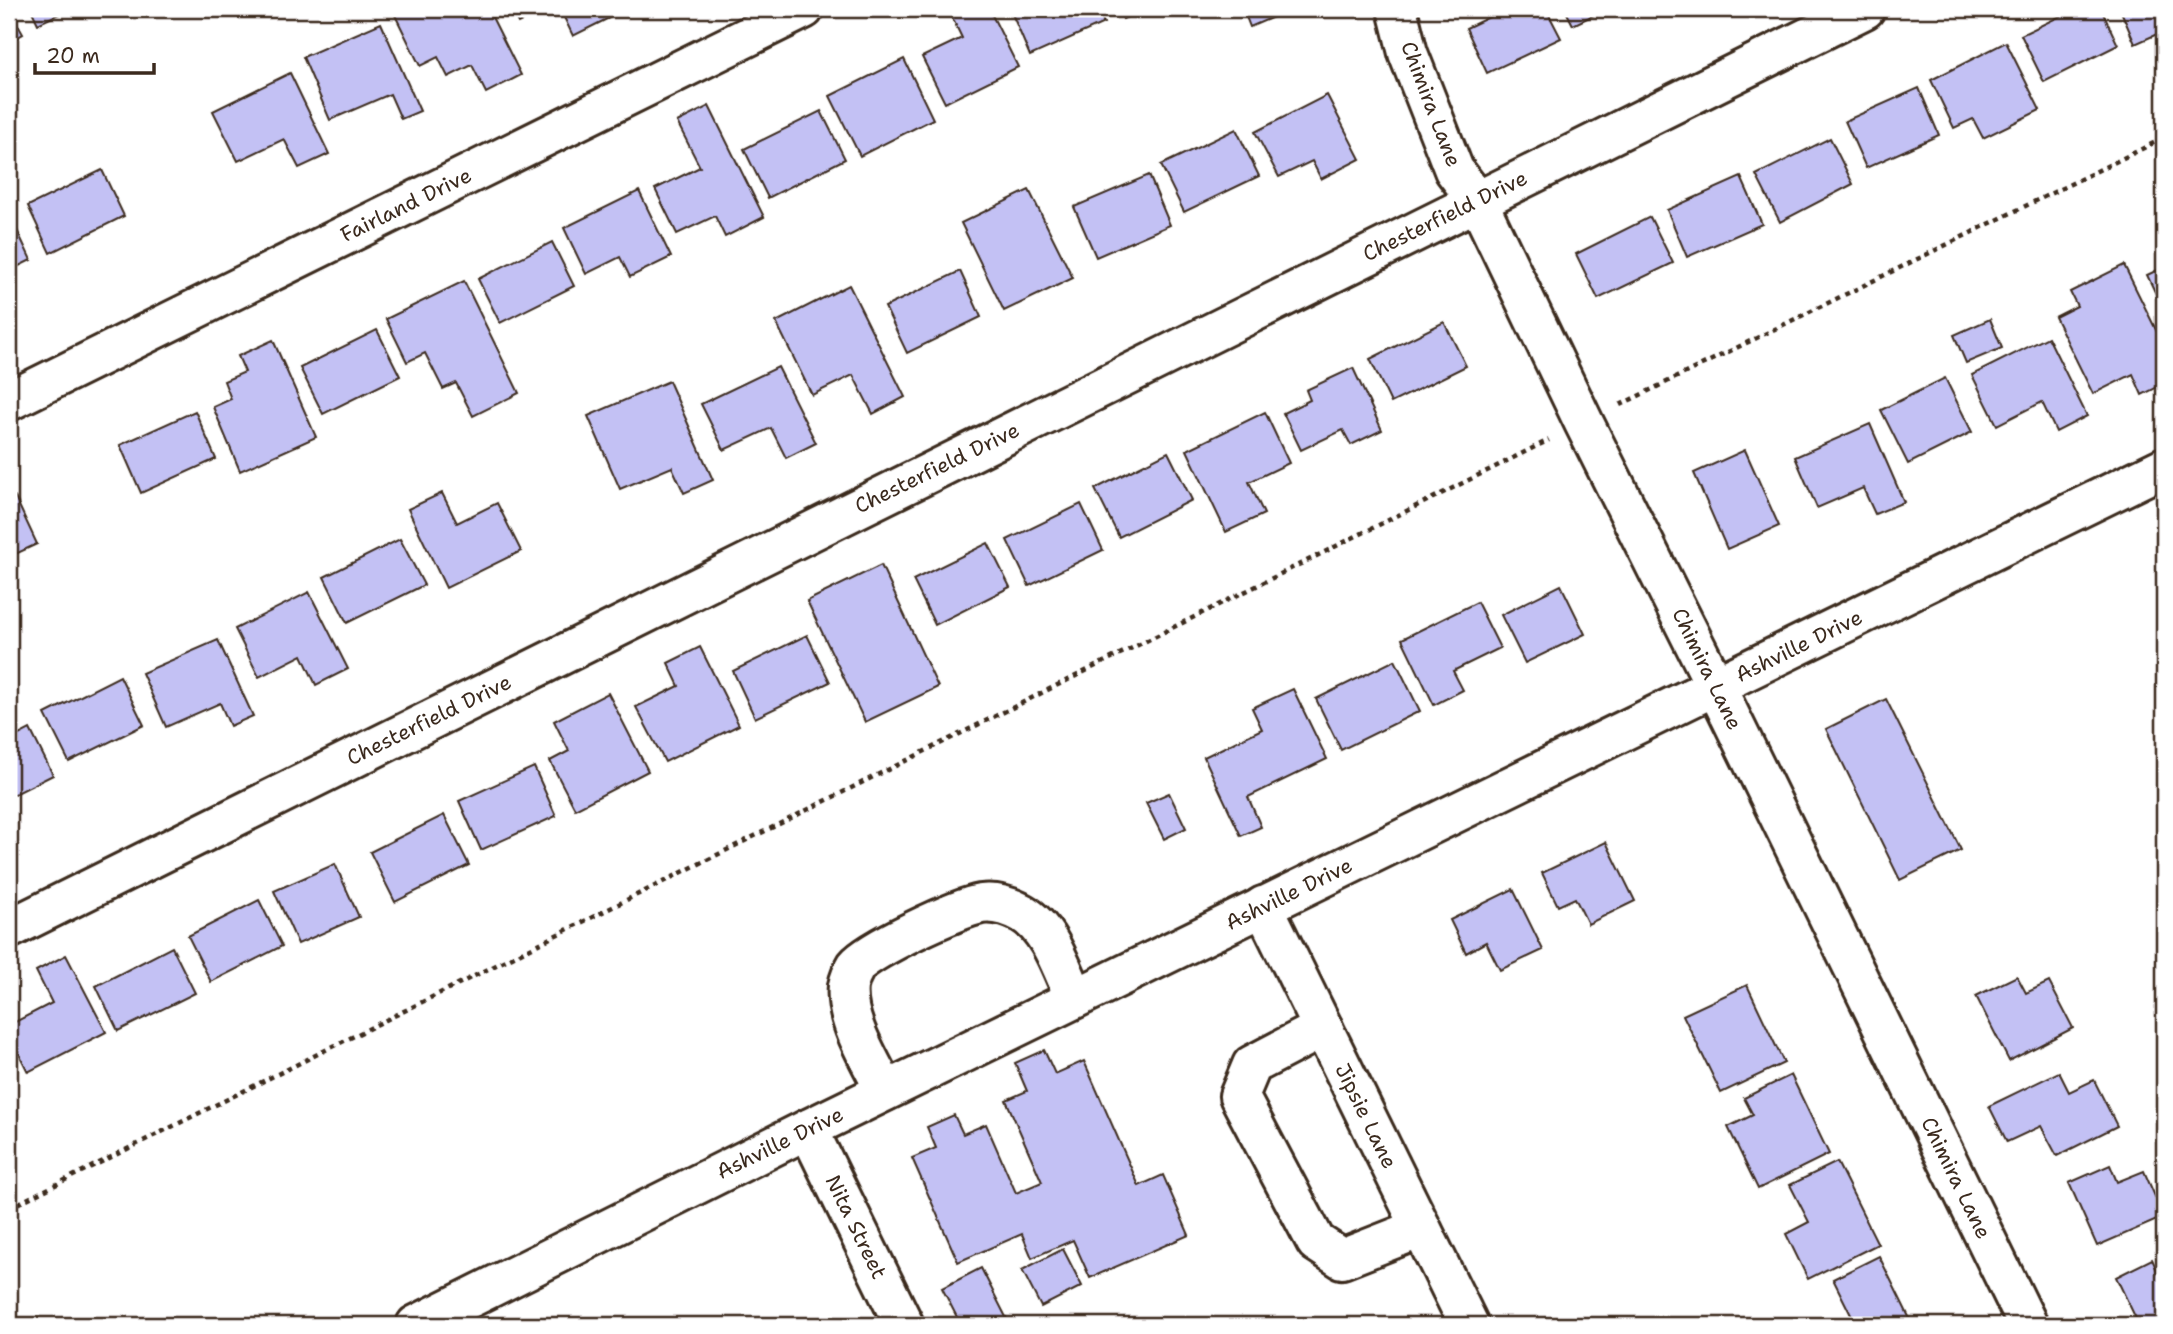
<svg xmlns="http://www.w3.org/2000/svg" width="2173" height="1334" font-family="'Shantell Sans',sans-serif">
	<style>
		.building { fill: #c3c1f4; stroke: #3b2a1e; stroke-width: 2 }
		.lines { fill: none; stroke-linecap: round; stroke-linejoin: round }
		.minor-casing { stroke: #3b2a1e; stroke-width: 44 }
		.path { stroke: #3b2a1e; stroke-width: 4.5; stroke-dasharray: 5 5; stroke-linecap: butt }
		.minor { stroke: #fff; stroke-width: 38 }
		.labels { text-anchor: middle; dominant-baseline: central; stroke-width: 5; stroke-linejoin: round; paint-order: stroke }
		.street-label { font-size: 21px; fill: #3b2a1e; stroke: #fff }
	</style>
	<rect width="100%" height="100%" fill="#fff"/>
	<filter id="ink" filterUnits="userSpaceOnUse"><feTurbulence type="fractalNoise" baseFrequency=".0143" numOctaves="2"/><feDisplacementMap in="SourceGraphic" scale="14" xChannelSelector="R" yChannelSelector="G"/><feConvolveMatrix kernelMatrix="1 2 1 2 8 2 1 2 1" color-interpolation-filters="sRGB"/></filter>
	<g filter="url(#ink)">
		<g class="building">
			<path d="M 9,9 L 23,34 L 9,42 Z"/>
			<path d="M 31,9 L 69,9 L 38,24 Z"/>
			<path d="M 392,9 L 488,9 L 521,75 L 486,93 L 472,65 L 448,77 L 438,57 L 420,66 Z"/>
			<path d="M 511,9 L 548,9 L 518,23 Z"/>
			<path d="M 560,9 L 604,9 L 609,18 L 573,36 Z"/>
			<path d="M 948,9 L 989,9 L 1018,67 L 945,103 L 922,57 L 962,38 Z"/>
			<path d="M 1010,9 L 1098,9 L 1104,23 L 1030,56 Z"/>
			<path d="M 1118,9 L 1146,9 L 1123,19 Z"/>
			<path d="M 1243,9 L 1292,9 L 1250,27 Z"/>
			<path d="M 1506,9 L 1546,9 L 1561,38 L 1487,73 L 1466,28 Z"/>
			<path d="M 1565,9 L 1606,9 L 1573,25 Z"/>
			<path d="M 2075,9 L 2101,9 L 2118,45 L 2044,82 L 2021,35 Z"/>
			<path d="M 2120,9 L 2164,9 L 2164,31 L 2135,44 Z"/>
			<path d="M 381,23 L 420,111 L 401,119 L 390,94 L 330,120 L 303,57 Z"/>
			<path d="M 2006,42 L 2040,110 L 1983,138 L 1973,119 L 1954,128 L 1931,80 Z"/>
			<path d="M 904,59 L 933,119 L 860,156 L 830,96 Z"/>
			<path d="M 290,73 L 329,154 L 299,168 L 284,139 L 238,161 L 213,111 Z"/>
			<path d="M 1919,88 L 1939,135 L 1866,168 L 1845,121 Z"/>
			<path d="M 1327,95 L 1360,159 L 1321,179 L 1312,161 L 1279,177 L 1255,132 Z"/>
			<path d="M 709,106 L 764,217 L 725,237 L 715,216 L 677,234 L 655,189 L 700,167 L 677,122 Z"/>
			<path d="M 821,111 L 845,159 L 768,198 L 744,149 Z"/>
			<path d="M 1236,129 L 1259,176 L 1184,212 L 1161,165 Z"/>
			<path d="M 1830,138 L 1853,184 L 1780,222 L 1756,175 Z"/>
			<path d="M 102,170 L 124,216 L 50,253 L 28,206 Z"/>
			<path d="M 1149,175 L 1170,225 L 1096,257 L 1074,207 Z"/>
			<path d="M 1741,177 L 1762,224 L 1687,257 L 1667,210 Z"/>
			<path d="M 1029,190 L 1073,278 L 1004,311 L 961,223 Z"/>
			<path d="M 639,191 L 671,257 L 630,277 L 620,257 L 586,274 L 564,228 Z"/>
			<path d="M 9,213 L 31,260 L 9,271 Z"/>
			<path d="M 1650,217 L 1673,263 L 1598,299 L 1576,254 Z"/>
			<path d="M 552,242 L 574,286 L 500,323 L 478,279 Z"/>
			<path d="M 2124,265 L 2164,346 L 2164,384 L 2142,395 L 2133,374 L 2093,394 L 2055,317 L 2077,306 L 2070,292 Z"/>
			<path d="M 2164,267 L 2164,311 L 2147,275 Z"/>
			<path d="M 960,271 L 981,317 L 907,353 L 885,307 Z"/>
			<path d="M 464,281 L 519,393 L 473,416 L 456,383 L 443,389 L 425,353 L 407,362 L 386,319 Z"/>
			<path d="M 849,285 L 905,397 L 873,414 L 853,375 L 812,395 L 776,322 Z"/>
			<path d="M 1990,319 L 2002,348 L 1966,363 L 1954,335 Z"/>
			<path d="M 1444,322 L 1466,366 L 1391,403 L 1370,359 Z"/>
			<path d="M 377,330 L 400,376 L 323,414 L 300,368 Z"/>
			<path d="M 2048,337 L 2087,416 L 2056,432 L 2042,402 L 1997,425 L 1972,375 Z"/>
			<path d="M 273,340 L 316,437 L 240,471 L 213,407 L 231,399 L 224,381 L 245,372 L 238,356 Z"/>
			<path d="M 778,367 L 816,443 L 786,458 L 771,428 L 724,450 L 701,404 Z"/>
			<path d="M 1353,368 L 1382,430 L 1351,445 L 1343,430 L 1301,450 L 1283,413 L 1310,400 L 1306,390 Z"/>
			<path d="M 1945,378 L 1972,432 L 1908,464 L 1881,410 Z"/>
			<path d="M 669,381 L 713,480 L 684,493 L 672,467 L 620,489 L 588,416 Z"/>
			<path d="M 195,411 L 216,459 L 141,493 L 120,445 Z"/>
			<path d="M 1265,412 L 1289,463 L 1249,482 L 1264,514 L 1226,532 L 1187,450 Z"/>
			<path d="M 1870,424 L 1904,502 L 1875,514 L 1863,488 L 1817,508 L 1795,457 Z"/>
			<path d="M 1745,450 L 1779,526 L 1727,549 L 1694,473 Z"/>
			<path d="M 1168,452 L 1192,500 L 1119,537 L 1095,489 Z"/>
			<path d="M 442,493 L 457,523 L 497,503 L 521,551 L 446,588 L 408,509 Z"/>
			<path d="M 15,497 L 37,544 L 9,557 L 9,500 Z"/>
			<path d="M 1081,504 L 1103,550 L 1029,586 L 1007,540 Z"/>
			<path d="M 400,539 L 424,585 L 347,623 L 324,577 Z"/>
			<path d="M 988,543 L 1010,587 L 935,625 L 913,580 Z"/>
			<path d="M 881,565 L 938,687 L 865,722 L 807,601 Z"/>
			<path d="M 1561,585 L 1585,634 L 1525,663 L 1501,615 Z"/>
			<path d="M 309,592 L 348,669 L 316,685 L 302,655 L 259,677 L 235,629 Z"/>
			<path d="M 1477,602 L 1500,648 L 1453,671 L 1463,690 L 1434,705 L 1402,639 Z"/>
			<path d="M 807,635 L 830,682 L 755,718 L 733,671 Z"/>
			<path d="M 218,640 L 253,716 L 230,726 L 220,703 L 166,727 L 142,673 Z"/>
			<path d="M 700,647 L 739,725 L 665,762 L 636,707 L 679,686 L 668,663 Z"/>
			<path d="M 1395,660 L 1420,711 L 1341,750 L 1316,699 Z"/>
			<path d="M 120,676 L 144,725 L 69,762 L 45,714 Z"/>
			<path d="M 1293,689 L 1327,759 L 1248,797 L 1261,827 L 1241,836 L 1204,757 L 1262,729 L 1252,708 Z"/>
			<path d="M 608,693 L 648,771 L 575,809 L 550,761 L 569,751 L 554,721 Z"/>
			<path d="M 1886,699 L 1961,850 L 1900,880 L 1826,729 Z"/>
			<path d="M 30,729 L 53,775 L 9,797 L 9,740 Z"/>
			<path d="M 534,767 L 556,816 L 481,850 L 459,801 Z"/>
			<path d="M 1169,793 L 1186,828 L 1164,839 L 1146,803 Z"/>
			<path d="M 444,815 L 469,865 L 395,902 L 370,852 Z"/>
			<path d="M 1606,842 L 1635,901 L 1588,924 L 1575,898 L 1558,906 L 1542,873 Z"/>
			<path d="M 335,864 L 359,917 L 298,944 L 274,891 Z"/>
			<path d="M 1513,889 L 1543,950 L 1500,970 L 1486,942 L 1466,953 L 1450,920 Z"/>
			<path d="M 259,900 L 282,946 L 211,982 L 188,936 Z"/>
			<path d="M 172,947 L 195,993 L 118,1031 L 96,986 Z"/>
			<path d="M 66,955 L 106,1032 L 28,1072 L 9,1034 L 9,1025 L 52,1003 L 36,971 Z"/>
			<path d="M 2017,976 L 2026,993 L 2049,982 L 2073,1028 L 2009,1061 L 1976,996 Z"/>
			<path d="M 1747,985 L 1784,1063 L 1721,1093 L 1683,1015 Z"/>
			<path d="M 1044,1050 L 1055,1074 L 1084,1061 L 1139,1186 L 1163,1175 L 1189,1235 L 1090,1278 L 1073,1240 L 1032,1258 L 1022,1234 L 958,1262 L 912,1158 L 936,1148 L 927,1127 L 954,1115 L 963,1134 L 986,1124 L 1016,1193 L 1042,1182 L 1006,1100 L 1027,1091 L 1015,1063 Z"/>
			<path d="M 2059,1072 L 2069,1092 L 2094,1080 L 2117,1126 L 2057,1156 L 2041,1126 L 2007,1142 L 1989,1106 Z"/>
			<path d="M 1791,1075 L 1829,1154 L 1758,1189 L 1728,1127 L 1753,1115 L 1744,1098 Z"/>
			<path d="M 1837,1162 L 1878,1244 L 1808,1279 L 1786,1234 L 1809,1222 L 1790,1185 Z"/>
			<path d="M 2110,1165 L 2117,1182 L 2144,1171 L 2164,1217 L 2097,1246 L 2069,1183 Z"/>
			<path d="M 1063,1249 L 1082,1286 L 1041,1307 L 1022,1270 Z"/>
			<path d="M 1879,1256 L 1913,1325 L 1856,1325 L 1833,1279 Z"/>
			<path d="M 2152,1259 L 2160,1277 L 2164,1275 L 2164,1325 L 2139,1325 L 2116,1277 Z"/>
			<path d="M 981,1268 L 1010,1325 L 961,1325 L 942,1288 Z"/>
		</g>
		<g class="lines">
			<g class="minor-casing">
				<g id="minor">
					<path d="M 1397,9 L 1408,53 L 1454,170 L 1477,200 L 1584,423 L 1716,687 L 2028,1325"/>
					<path d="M 9,401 L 804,9"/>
					<path d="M 1263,906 L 1469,1325"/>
					<path d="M 9,929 L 1865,9"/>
					<path d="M 1323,1028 L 1252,1065 L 1239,1096 L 1316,1242 L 1342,1259 L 1421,1228"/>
					<path d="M 885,1091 C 871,1061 844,1021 848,986 C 849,981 853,971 856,966 C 870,949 958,908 981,904 C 995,902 1009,906 1022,913 C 1050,929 1062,970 1075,998"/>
					<path d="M 808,1129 L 904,1325"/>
					<path d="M 416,1325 L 808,1129 L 2164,467"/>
				</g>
			</g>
			<g class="path">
				<path d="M 1620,405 L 2164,138"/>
				<path d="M 9,1208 L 1549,440"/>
			</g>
			<use href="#minor" class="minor"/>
		</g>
	</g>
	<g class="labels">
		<g class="street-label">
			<text transform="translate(1431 104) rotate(69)">Chimira Lane</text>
			<text transform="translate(406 205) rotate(-26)">Fairland Drive</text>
			<text transform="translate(1445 216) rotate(-26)">Chesterfield Drive</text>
			<text transform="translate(937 468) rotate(-26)">Chesterfield Drive</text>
			<text transform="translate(1799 646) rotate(-26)">Ashville Drive</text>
			<text transform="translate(1707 669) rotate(64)">Chimira Lane</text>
			<text transform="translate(429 720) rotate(-26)">Chesterfield Drive</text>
			<text transform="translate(1289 894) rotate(-26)">Ashville Drive</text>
			<text transform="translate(1366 1116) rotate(64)">Jipsie Lane</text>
			<text transform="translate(780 1143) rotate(-26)">Ashville Drive</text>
			<text transform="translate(1956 1178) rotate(64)">Chimira Lane</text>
			<text transform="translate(856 1227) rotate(64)">Nita Street</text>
		</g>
	</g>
	<rect width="2173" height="1334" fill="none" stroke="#fff" stroke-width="35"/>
	<rect x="18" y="18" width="2138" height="1299" fill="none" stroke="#3b2a1e" stroke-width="2.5" filter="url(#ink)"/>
	<path d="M35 63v10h119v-10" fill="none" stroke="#3b2a1e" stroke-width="3.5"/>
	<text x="46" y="63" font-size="21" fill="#3b2a1e" stroke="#ffffff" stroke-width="5" paint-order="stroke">20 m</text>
</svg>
